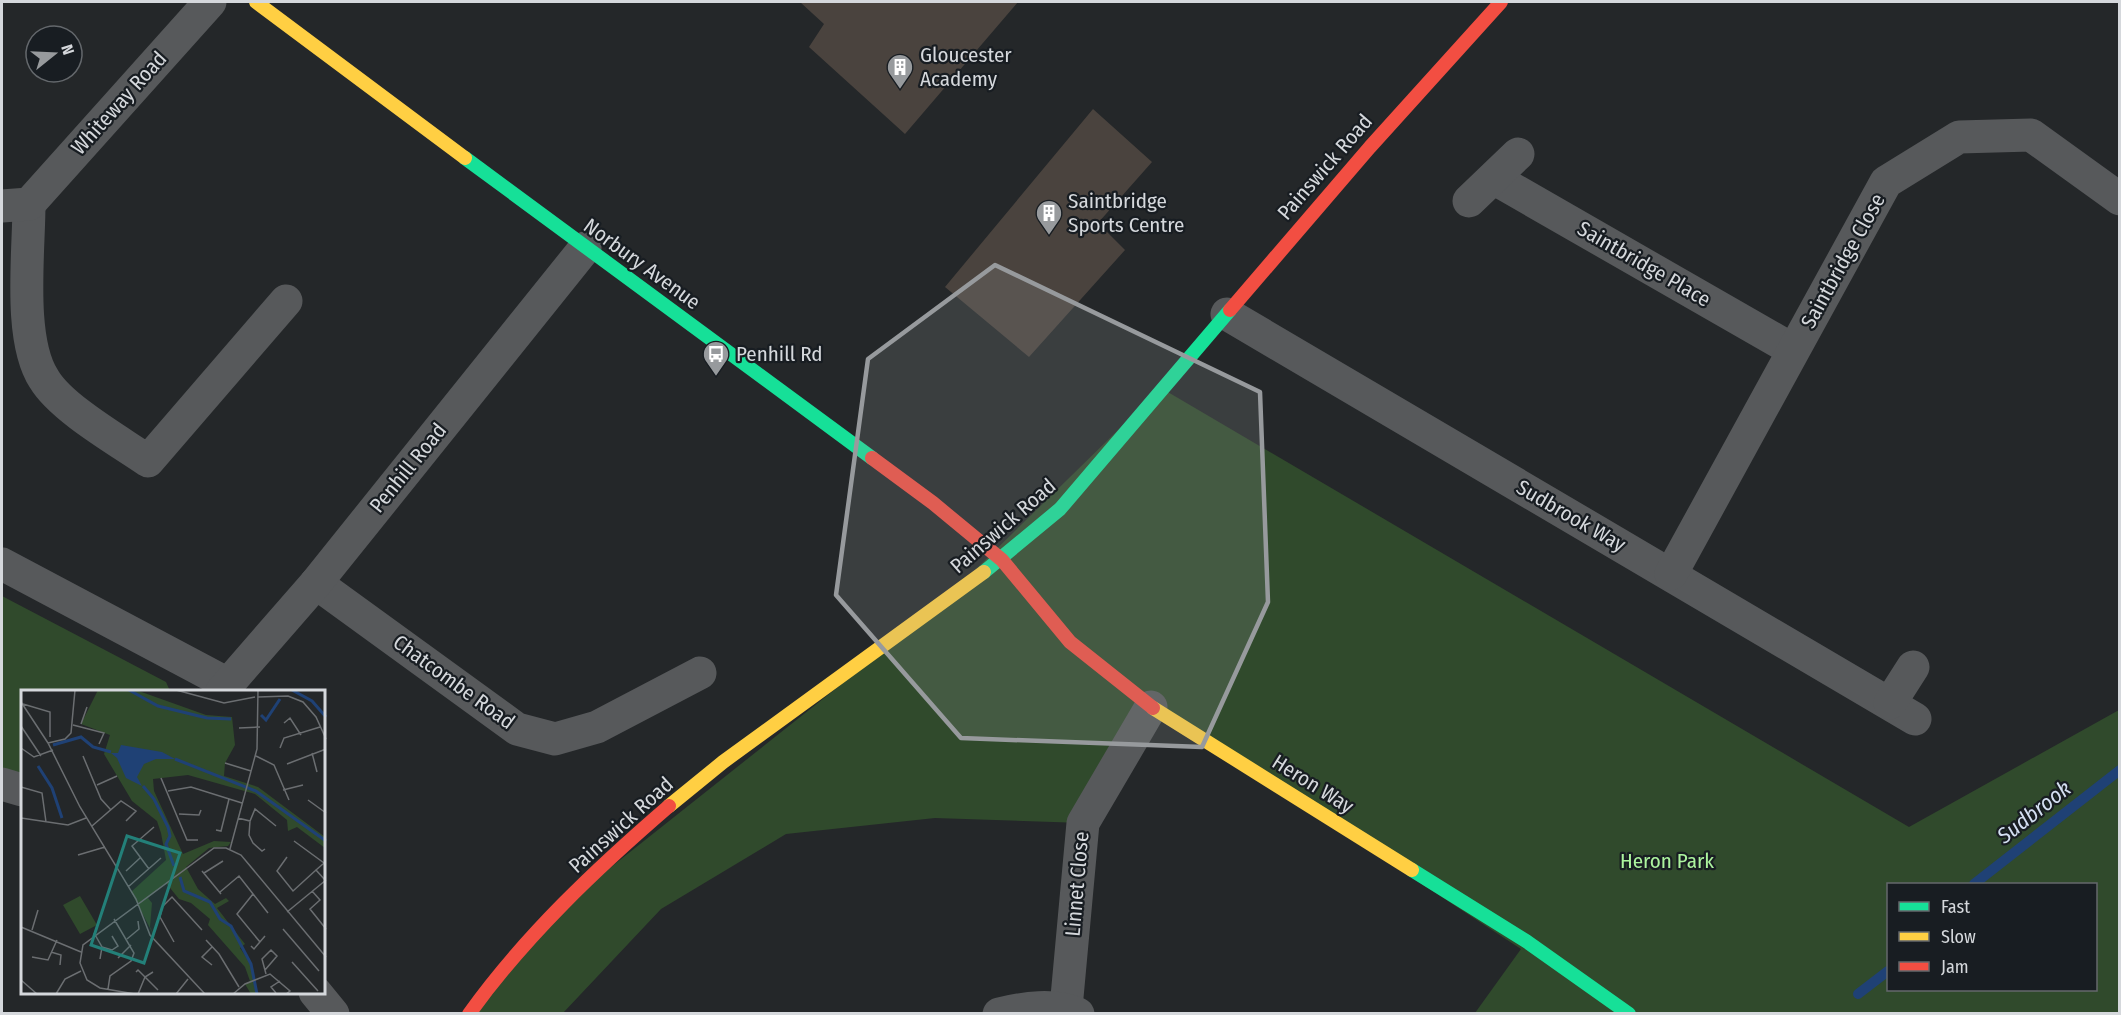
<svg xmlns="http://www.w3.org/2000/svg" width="2121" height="1015" font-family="'Fira Sans Condensed',sans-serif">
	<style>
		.green { fill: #304a2c; fill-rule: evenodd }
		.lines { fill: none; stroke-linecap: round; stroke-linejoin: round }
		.stream { stroke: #1f4175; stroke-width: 10 }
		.building { fill: #4a433e }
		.street { stroke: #57595b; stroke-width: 33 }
		.fast { stroke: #16e098; stroke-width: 14 }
		.slow { stroke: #ffcf43; stroke-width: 14 }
		.jam { stroke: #f24e42; stroke-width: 14 }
		.marked { fill: #979a9d; fill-opacity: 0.2; stroke: #979a9d; stroke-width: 4.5; stroke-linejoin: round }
		.labels { text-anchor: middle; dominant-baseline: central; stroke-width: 4.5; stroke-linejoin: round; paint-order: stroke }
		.poi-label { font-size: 21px; fill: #d5d8dc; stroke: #181d22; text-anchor: start }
		.street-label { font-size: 21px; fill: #d5d8dc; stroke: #181d22 }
		.park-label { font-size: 21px; fill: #acf49e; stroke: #181d22 }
		.water-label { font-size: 22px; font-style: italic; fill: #d4dff1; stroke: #181d22 }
		.inset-river { fill: none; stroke: #1f4175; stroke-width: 3 }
		.inset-road { fill: none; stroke: #6b6e71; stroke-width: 1.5 }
		.view { fill: #238079; fill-opacity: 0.15; stroke: #238079; stroke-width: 3 }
		.inset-edge { fill: none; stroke: #d5d8dc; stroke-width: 3 }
	</style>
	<rect width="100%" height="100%" fill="#242729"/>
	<g class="green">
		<path d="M 1161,388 L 1909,827 L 2119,710 L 2119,1013 L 1475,1013 L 1521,949 L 1152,707 L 1083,823 L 935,818 L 786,834 L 661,909 L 563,1013 L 469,1014 L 567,902 L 930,614 ZM 1888,884 L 2096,884 L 2096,990 L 1888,990 Z"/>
		<path d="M 2,596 L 166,682 L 170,691 L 22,691 L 22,777 L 2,772 Z"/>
	</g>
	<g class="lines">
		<g class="stream">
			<path d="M 1974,884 L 2120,770"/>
			<path d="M 1858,994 L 1888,971"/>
		</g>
	</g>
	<g class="building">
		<path d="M 800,2 L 1018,2 L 905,134 L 809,47 L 824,24 Z"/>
		<path d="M 1093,109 L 1152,162 L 1098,223 L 1125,250 L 1029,357 L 945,287 Z"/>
	</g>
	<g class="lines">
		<g class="street">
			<path d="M 1495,179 L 1793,350"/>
			<path d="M 1469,201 L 1518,154"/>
			<path d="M 29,204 C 29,252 18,339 44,379 C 61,408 119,441 148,461 L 286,301"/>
			<path d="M 2,206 L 29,204 L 210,2"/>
			<path d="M 1227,314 L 1915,719"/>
			<path d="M 2,564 L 228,684"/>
			<path d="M 1671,574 L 1886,182 L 1959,137 L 2031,135 L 2120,199"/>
			<path d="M 316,583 L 517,729 L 555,739 L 597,727 L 700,673"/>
			<path d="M 222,691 L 316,583 L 585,248"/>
			<path d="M 1890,703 L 1913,667"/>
			<path d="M 2,784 L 22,790"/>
			<path d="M 315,992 L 333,1014"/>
			<path d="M 1066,1008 L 1083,823 L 1151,707"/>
			<path d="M 999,1014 C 1024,1008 1054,1003 1078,1014"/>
		</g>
		<g class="fast">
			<path d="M 465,158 L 872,458"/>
			<path d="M 984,572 L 1060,509 L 1230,310"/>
			<path d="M 1412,870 L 1526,941 L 1629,1014"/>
		</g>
		<g class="slow">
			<path d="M 256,2 L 465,158"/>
			<path d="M 1153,708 L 1412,870"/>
			<path d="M 669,806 L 723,762 L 984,572"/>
		</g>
		<g class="jam">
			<path d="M 1230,310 L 1370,147 L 1501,2"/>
			<path d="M 872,458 L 933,503 L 1002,560 L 1070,642 L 1153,708"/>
			<path d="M 469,1014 C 525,936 597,868 669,806"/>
		</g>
	</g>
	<path class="marked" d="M 995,265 L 1260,392 L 1268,602 L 1202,747 L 961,738 L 836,595 L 868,359 Z"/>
	<defs>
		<g id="building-pin" transform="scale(1.35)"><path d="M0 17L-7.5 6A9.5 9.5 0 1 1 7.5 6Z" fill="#979a9d" stroke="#181d22"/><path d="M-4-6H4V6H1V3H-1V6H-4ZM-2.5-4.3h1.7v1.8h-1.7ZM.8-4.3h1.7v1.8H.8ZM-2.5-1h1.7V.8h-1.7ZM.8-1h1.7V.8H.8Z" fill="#fff"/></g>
		<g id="bus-pin" transform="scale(1.35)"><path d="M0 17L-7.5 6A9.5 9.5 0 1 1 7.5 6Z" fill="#979a9d" stroke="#181d22"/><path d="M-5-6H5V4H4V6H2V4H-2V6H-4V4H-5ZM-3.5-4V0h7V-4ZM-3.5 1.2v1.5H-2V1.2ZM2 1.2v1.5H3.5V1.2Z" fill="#fff"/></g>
	</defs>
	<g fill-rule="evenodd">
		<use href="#building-pin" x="900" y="67"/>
		<use href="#building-pin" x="1049" y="213"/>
		<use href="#bus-pin" x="716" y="354"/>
	</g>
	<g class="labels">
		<g class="poi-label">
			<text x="920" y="55">Gloucester<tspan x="920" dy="24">Academy</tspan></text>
			<text x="1068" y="201">Saintbridge<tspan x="1068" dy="24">Sports Centre</tspan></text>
			<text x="736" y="354">Penhill Rd</text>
		</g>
		<g class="street-label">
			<text transform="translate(119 103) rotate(-48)">Whiteway Road</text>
			<text transform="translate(1325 167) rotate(-49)">Painswick Road</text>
			<text transform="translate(1843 261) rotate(-61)">Saintbridge Close</text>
			<text transform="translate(642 264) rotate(36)">Norbury Avenue</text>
			<text transform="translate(1644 264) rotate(30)">Saintbridge Place</text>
			<text transform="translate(408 468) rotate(-51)">Penhill Road</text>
			<text transform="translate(1571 516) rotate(30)">Sudbrook Way</text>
			<text transform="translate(1003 526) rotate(-41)">Painswick Road</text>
			<text transform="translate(454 682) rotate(36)">Chatcombe Road</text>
			<text transform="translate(1313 784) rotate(32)">Heron Way</text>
			<text transform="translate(621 825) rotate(-42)">Painswick Road</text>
			<text transform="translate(1077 884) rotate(-85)">Linnet Close</text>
		</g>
		<g class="park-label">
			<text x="1667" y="861">Heron Park</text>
		</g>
		<g class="water-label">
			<text transform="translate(2034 812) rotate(-38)">Sudbrook</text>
		</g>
	</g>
	<g transform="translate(21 690)">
		<rect width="304" height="304" fill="#242729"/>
		<path d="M 77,0 L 115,0 L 185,25 L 211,27 L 214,55 L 204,73 L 203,86 L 237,97 L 304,147 L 304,158 L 276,137 L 267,141 L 266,130 L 234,104 L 167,85 L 132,89 L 133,101 L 162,164 L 193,151 L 210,152 L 207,156 L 188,158 L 165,177 L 177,199 L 194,214 L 205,208 L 208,211 L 196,218 L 224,254 L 219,258 L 230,274 L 236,304 L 230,304 L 224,294 L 229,291 L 224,277 L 187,235 L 189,229 L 170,213 L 158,209 L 145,193 L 127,208 L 131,213 L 129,237 L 140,259 L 110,202 L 145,170 L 140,143 L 136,131 L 111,111 L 83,64 L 89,45 L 60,34 ZM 59,206 L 76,235 L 59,244 L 42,215 Z" fill="#304a2c"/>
		<path d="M 100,55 L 141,62 L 154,69 L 135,69 L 123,74 L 116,87 L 121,96 L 105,88 L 96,68 L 90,63 L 97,63 Z" fill="#1f4175"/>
		<path class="inset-river" d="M 108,0 L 137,16 L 186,28 L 210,29M 271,0 L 291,11 L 305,27M 240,25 L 245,30 L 259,9M 32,55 L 60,47 L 72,57 L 90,62M 154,69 L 235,101 L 305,151M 17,76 L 31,98 L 41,128M 122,96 L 133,109 L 147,137 L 149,146 L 145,154 L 153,176M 159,187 L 163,201 L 189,212 L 199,229 L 210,236 L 230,274 L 236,304"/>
		<path class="inset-road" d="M 155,0 L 203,13 L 234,7M 237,7 L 267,6 L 282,12 L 295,27 L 305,49M 0,12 L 27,53 L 59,117 L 115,209 L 129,245 L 184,304M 2,14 L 29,22 L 29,47M 263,33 L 269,28 L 280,45M 60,34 L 66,17M 52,35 L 83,43 L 78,54M 0,36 L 20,66M 218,38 L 239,37M 27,53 L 44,49 L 50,43 L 54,0M 0,58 L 13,67 L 32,60M 259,58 L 263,48 L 299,37M 291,63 L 296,82M 62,66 L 80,109 L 90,120M 235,66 L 253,75 L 268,110M 204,73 L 230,81M 266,74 L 305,59M 140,88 L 166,150 L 177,150M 76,95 L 96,86M 0,97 L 21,103 L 25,132M 262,100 L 282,95M 147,101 L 170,97 L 221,113M 287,110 L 305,123M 158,124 L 178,125 L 180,120M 0,128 L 47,135 L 65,128M 217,128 L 229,131 L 234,119 L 255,136M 229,131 L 228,145 L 232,153 L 241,161 L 244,159M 71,136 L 100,111 L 115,121 L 105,131M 195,140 L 200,141 L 208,109M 273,151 L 303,173 L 295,180 L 304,190M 209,159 L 236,59 L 237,0M 57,165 L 84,157M 266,167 L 256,181 L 272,201 L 295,180M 128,179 L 111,156 L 133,137M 105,181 L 119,168M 181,181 L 200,204M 183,183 L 202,171M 107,197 L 140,168M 291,201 L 299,210 L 289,219 L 305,239M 199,202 L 218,186 L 247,223M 232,204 L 216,224 L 239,252M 266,222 L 305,190M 0,237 L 60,262M 262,239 L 298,281M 11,240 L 17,220M 73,243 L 81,257 L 79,269M 106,249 L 118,239 L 117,231M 185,250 L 198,264 L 218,297M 153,252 L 139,227 L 141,217 L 151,207 L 181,240M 230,256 L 233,259 L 244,246M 81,257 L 91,260 L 97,256 L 91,246M 30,262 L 40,265 L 39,275M 11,267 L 27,270 L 36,250M 97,268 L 110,255M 271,272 L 297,301M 191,275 L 181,267 L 191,257M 244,280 L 256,266 L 250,260 L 241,269 L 245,284M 115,282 L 117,280 L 137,300M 0,290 L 16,304M 87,299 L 89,286 L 110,271 L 113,263 L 93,229M 255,303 L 250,297 L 259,291M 35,304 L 44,289 L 60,281M 114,304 L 79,298 L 66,290 L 59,273 L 62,255 L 193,158 L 205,158 L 220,165 L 305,267M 117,304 L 124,287 L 132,282M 155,304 L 167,289M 212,304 L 224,294 L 249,284 L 269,301 L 265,304"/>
		<path class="view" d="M 106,146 L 159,163 L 123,273 L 70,255 Z"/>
		<rect width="304" height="304" class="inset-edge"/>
	</g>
	<rect width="2121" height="1015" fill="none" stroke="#d5d8dc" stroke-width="6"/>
	<rect x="1887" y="883" width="210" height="108" fill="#181d22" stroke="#64686c" stroke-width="1.5"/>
	<rect x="1899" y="902" width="30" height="9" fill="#16e098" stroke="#64686c" stroke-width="1.5"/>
	<text x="1941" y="913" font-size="18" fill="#d5d8dc">Fast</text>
	<rect x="1899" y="932" width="30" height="9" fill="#ffcf43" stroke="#64686c" stroke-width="1.5"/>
	<text x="1941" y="943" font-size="18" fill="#d5d8dc">Slow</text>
	<rect x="1899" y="962" width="30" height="9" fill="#f24e42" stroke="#64686c" stroke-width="1.5"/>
	<text x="1941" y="973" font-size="18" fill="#d5d8dc">Jam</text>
	<g transform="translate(54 54) rotate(72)"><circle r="28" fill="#181d22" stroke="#64686c" stroke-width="1.5"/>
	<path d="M0-4.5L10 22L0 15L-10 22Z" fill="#979a9d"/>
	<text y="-9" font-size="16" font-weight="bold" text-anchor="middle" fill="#d5d8dc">N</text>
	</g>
</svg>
